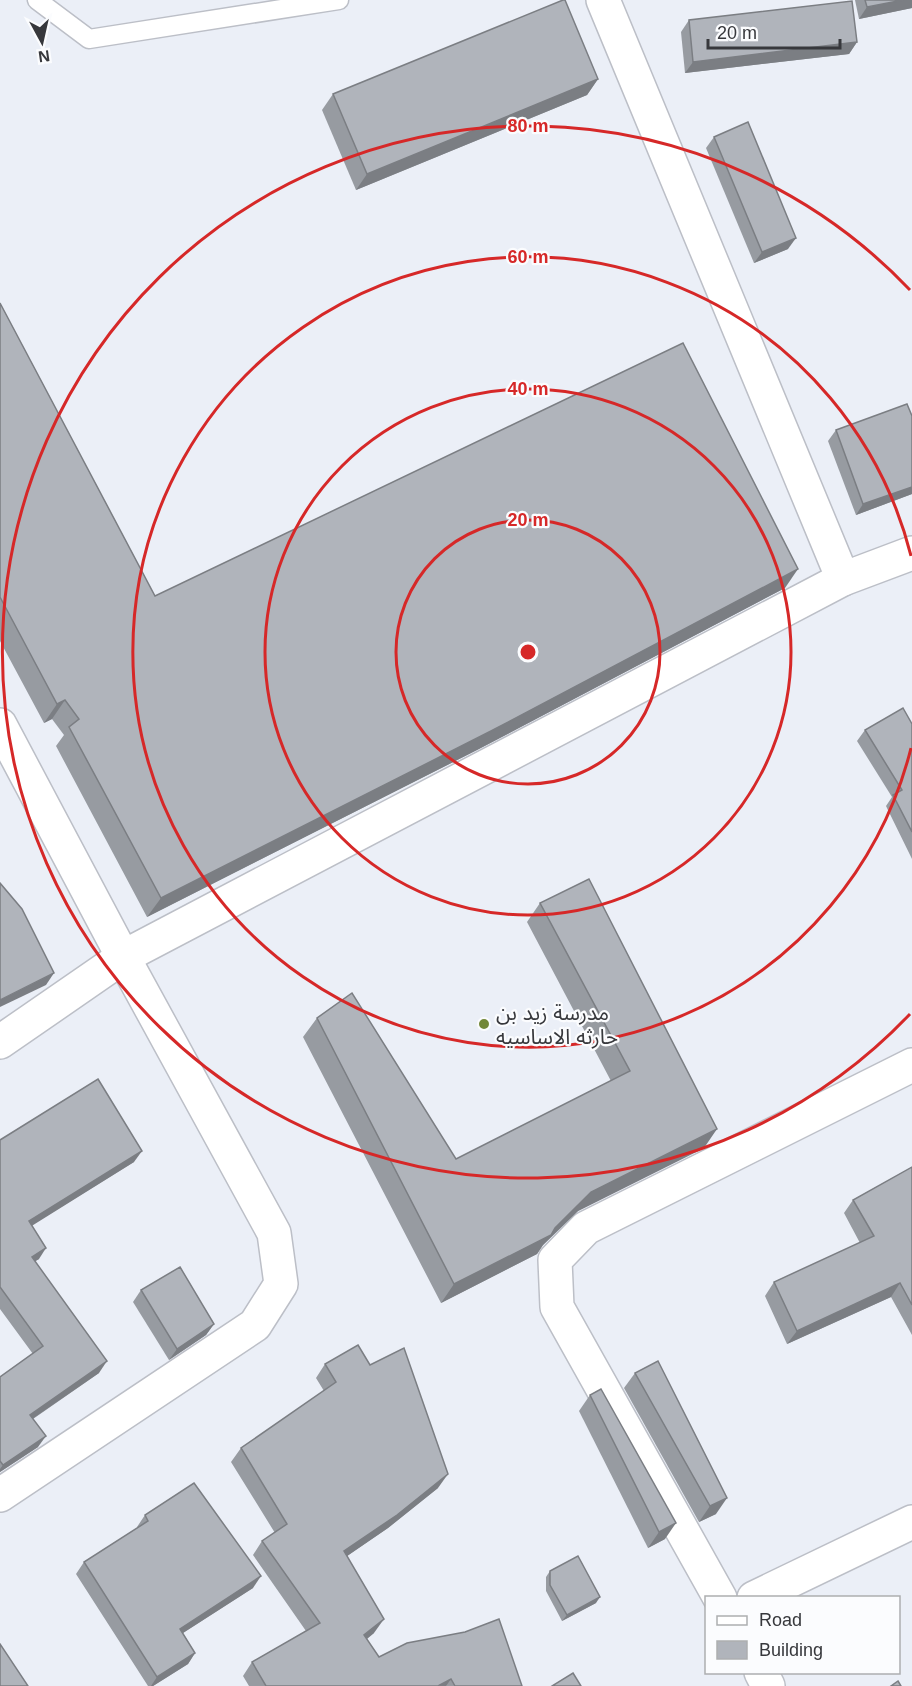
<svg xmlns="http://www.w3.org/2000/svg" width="912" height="1686" font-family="Arial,'Noto Sans Arabic',sans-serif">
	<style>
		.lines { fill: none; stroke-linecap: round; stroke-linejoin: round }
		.lane-casing { stroke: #bcbfc7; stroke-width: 21 }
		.street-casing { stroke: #bcbfc7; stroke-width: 36 }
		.lane { stroke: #fff; stroke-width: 18 }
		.street { stroke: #fff; stroke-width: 33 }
		.wall { fill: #979ba1 }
		.shaded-wall { fill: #7b7e83 }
		.building { fill: #b0b4bb; stroke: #7b7e83; stroke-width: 1.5 }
		.ring { fill: none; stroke: #d62828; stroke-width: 3 }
		.poi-dot { fill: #728738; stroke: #fbfcfe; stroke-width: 2 }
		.labels { text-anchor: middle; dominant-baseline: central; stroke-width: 4.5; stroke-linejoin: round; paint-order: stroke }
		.poi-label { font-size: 21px; fill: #37383c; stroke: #fbfcfe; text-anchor: start }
		.centre { fill: #d62828; stroke: #fbfcfe; stroke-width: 3 }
		.ring-label { font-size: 18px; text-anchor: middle; font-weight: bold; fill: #d62828; stroke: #fbfcfe; stroke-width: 4.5; stroke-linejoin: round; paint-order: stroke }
	</style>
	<rect width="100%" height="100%" fill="#ebeff7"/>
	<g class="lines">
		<g class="lane-casing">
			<path id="lane" d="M 37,0 L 89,39 L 339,0"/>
		</g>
		<g class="street-casing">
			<g id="street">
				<path d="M 603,0 L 843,579 L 912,553"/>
				<path d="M 0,725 L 123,957 L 274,1233 L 281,1284 L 255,1325 L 0,1495"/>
				<path d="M 0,1042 L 123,957 L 843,579"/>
				<path d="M 720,1598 L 557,1307 L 555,1260 L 586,1228 L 912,1065"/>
				<path d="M 754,1598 L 912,1522"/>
				<path d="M 761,1672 L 768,1686"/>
			</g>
		</g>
		<use href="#lane" class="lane"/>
		<use href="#street" class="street"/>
	</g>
	<g class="wall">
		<path d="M 855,0 L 912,0 L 912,8 L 859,19 Z"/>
		<path d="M 689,20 L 857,42 L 849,54 L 685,73 L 681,32 Z"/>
		<path d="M 598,79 L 587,95 L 356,190 L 322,110 L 333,94 Z"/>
		<path d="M 714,137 L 788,249 L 754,263 L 706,148 Z"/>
		<path d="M 0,303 L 155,596 L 785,588 L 477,750 L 147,917 L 56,746 L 64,735 L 52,719 L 44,723 L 0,641 Z"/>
		<path d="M 912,416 L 912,494 L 856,515 L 828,441 L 836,430 Z"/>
		<path d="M 912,724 L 912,859 L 886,806 L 892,797 L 857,741 L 865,730 Z"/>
		<path d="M 540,903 L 704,1148 L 578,1211 L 543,1245 L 537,1254 L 441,1303 L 303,1037 L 317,1018 L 456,1159 L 611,1081 L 527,922 Z"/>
		<path d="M 0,1140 L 134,1162 L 32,1225 L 39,1259 L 35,1261 L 99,1373 L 33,1419 L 38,1447 L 0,1472 L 0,1377 L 33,1354 L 0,1309 Z"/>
		<path d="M 912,1167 L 912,1335 L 891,1297 L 787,1344 L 765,1296 L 774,1282 L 860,1243 L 844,1213 L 853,1200 Z"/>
		<path d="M 141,1290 L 214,1324 L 206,1335 L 169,1360 L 133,1302 Z"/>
		<path d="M 325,1364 L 438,1488 L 388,1528 L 347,1556 L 374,1633 L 367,1639 L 379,1657 L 522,1686 L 249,1686 L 243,1676 L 252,1662 L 306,1631 L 253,1555 L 262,1541 L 275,1533 L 231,1462 L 241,1448 L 324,1391 L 316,1378 Z"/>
		<path d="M 635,1373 L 716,1514 L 699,1522 L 624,1388 Z"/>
		<path d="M 590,1395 L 665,1539 L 648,1548 L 579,1411 Z"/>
		<path d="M 145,1515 L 253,1588 L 183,1633 L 195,1653 L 188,1664 L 153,1686 L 148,1686 L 76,1574 L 84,1562 L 138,1528 L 137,1527 Z"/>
		<path d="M 550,1571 L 596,1603 L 562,1621 L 546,1591 L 546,1577 Z"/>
	</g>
	<g class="shaded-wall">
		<path d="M 903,0 L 912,0 L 912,8 L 859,19 L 867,7 Z"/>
		<path d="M 857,42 L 849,54 L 685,73 L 693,62 Z"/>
		<path d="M 598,79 L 587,95 L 356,190 L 367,174 Z"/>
		<path d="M 796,238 L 788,249 L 754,263 L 762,252 Z"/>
		<path d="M 912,487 L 912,494 L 856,515 L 863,504 Z"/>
		<path d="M 798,569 L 785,588 L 477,750 L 147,917 L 161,898 Z"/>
		<path d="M 65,700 L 52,719 L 44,723 L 57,704 Z"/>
		<path d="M 54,973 L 46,985 L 0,1007 L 0,1000 Z"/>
		<path d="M 717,1129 L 704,1148 L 578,1211 L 543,1245 L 537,1254 L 441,1303 L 454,1284 L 591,1192 Z"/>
		<path d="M 142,1151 L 134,1162 L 22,1232 L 29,1221 Z"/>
		<path d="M 46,1248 L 39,1259 L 24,1268 L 32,1257 Z"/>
		<path d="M 900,1283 L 891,1297 L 787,1344 L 797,1331 Z"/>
		<path d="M 214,1324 L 206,1335 L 169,1360 L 177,1349 Z"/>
		<path d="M 107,1361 L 99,1373 L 22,1426 L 30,1415 Z"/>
		<path d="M 46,1436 L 38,1447 L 0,1472 L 0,1469 L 3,1465 Z"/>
		<path d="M 448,1474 L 438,1488 L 388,1528 L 334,1565 L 344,1551 Z"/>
		<path d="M 727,1498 L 716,1514 L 699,1522 L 710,1506 Z"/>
		<path d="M 676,1523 L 665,1539 L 648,1548 L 659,1532 Z"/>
		<path d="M 261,1576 L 253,1588 L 172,1640 L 180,1629 Z"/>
		<path d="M 600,1597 L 596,1603 L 562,1621 L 567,1615 Z"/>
		<path d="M 384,1619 L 374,1633 L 354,1649 L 364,1635 Z"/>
		<path d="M 195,1653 L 188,1664 L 153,1686 L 151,1686 L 157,1677 Z"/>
		<path d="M 451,1679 L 446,1686 L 438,1686 Z"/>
	</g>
	<g class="building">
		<path d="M 563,0 L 565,0 L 598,79 L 367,174 L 333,94 Z"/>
		<path d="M 865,0 L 903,0 L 867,7 Z"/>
		<path d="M 852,1 L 857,42 L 693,62 L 689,20 Z"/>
		<path d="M 748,122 L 796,238 L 762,252 L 714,137 Z"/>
		<path d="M 0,303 L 155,596 L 683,343 L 798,569 L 491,731 L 161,898 L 69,727 L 79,719 L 65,700 L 57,704 L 0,597 Z"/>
		<path d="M 907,404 L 912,416 L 912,487 L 863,504 L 836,430 Z"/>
		<path d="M 903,708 L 912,724 L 912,832 L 893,795 L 902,790 L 865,730 Z"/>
		<path d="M 589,879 L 717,1129 L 591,1192 L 555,1228 L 551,1235 L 454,1284 L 317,1018 L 352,993 L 456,1159 L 630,1071 L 540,903 Z"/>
		<path d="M 0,883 L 22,909 L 54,973 L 0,1000 Z"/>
		<path d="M 98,1079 L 142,1151 L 29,1221 L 46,1248 L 32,1257 L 107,1361 L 30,1415 L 46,1436 L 3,1465 L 0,1461 L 0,1377 L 43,1346 L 0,1287 L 0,1140 Z"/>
		<path d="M 912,1167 L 912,1305 L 900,1283 L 797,1331 L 774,1282 L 874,1236 L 853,1200 Z"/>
		<path d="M 180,1267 L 214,1324 L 177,1349 L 141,1290 Z"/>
		<path d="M 358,1345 L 370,1365 L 404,1348 L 448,1474 L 397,1515 L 344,1551 L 384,1619 L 364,1635 L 379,1657 L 407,1643 L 465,1632 L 499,1619 L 522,1686 L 455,1686 L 451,1679 L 438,1686 L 266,1686 L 252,1662 L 320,1623 L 262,1541 L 287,1524 L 241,1448 L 336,1382 L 325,1364 Z"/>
		<path d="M 658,1361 L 727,1498 L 710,1506 L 635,1373 Z"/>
		<path d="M 601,1389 L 676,1523 L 659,1532 L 590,1395 Z"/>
		<path d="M 194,1483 L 261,1576 L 180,1629 L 195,1653 L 157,1677 L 84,1562 L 148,1521 L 145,1515 Z"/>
		<path d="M 578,1556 L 600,1597 L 567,1615 L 550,1585 L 550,1571 Z"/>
		<path d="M 0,1644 L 28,1686 L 0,1686 Z"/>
		<path d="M 573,1673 L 581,1686 L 552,1686 Z"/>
		<path d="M 898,1681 L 901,1686 L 891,1686 Z"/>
	</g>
	<g class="ring">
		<circle cx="528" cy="652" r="132"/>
		<circle cx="528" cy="652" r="263"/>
		<path d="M911 748A395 395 0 1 1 911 556"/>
		<path d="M910 1014A526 526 0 1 1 910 290"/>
	</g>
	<circle class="poi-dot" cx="484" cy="1024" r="6"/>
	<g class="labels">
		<g class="poi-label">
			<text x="496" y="1012">مدرسة زيد بن<tspan x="496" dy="24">حارثه الاساسيه</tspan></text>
		</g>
	</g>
	<circle cx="528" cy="652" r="9" class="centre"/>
	<g class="ring-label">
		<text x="528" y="132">80 m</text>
		<text x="528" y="263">60 m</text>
		<text x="528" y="395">40 m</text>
		<text x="528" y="526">20 m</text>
	</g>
	<rect x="705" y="1596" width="195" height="78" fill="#fbfcfe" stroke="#adaeb0" stroke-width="1.5"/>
	<rect x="717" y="1616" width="30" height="9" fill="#ffffff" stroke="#adaeb0" stroke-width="1.5"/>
	<text x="759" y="1626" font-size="18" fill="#37383c">Road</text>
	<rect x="717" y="1641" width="30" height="18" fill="#b0b4bb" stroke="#adaeb0" stroke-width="1.5"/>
	<text x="759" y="1656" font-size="18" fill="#37383c">Building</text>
	<g transform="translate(42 42) rotate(172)" stroke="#fbfcfe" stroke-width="4.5" paint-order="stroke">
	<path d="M0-4.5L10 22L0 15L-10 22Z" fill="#37383c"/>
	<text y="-9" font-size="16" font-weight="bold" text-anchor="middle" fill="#37383c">N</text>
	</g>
	<path d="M708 39v9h132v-9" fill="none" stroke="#37383c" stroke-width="3"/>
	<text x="717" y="39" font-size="18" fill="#37383c" stroke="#fbfcfe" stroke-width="4.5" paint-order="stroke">20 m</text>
</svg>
